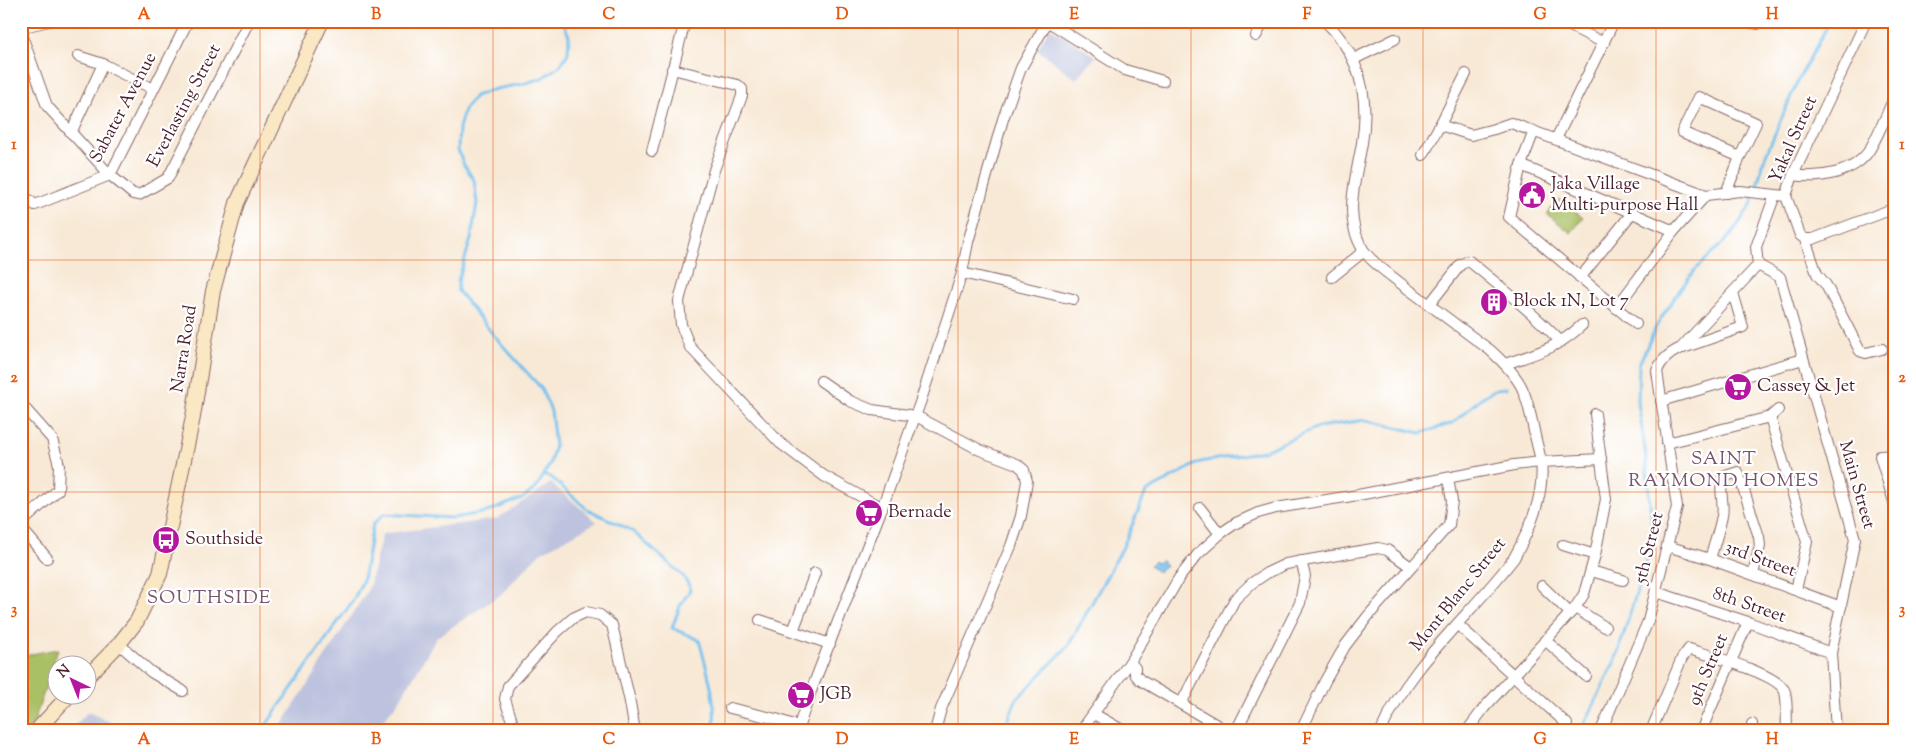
<svg xmlns="http://www.w3.org/2000/svg" width="1916" height="752" font-family="'Sorts Mill Goudy',serif">
	<style>
		.industrial { fill: #bdc3de }
		.green { fill: #a9c065; stroke: #7a7048 }
		.water { fill: #75c1ef; stroke: #60708d }
		.lines { fill: none; stroke-linecap: round; stroke-linejoin: round }
		.stream { stroke: #75c1ef; stroke-width: 3 }
		.street-casing { stroke: #876667; stroke-width: 12 }
		.secondary-casing { stroke: #876667; stroke-width: 16 }
		.street { stroke: #fff; stroke-width: 10 }
		.secondary { stroke: #fae7c3; stroke-width: 14 }
		.grid { fill: none; stroke: #e8590c; stroke-width: 1; stroke-opacity: 0.55 }
		.labels { text-anchor: middle; dominant-baseline: central; stroke-width: 4.5; stroke-linejoin: round; paint-order: stroke }
		.street-label { font-size: 18px; fill: #4a1f2b; stroke: #fff }
		.poi-label { font-size: 18px; fill: #4a1f2b; stroke: #fff; text-anchor: start }
		.neighbourhood-label { font-size: 19px; letter-spacing: 1px; fill: #79546f; stroke: #fff }
		.neatline { fill: none; stroke: #e8590c; stroke-width: 2 }
		.grid-label { font-size: 16px; text-anchor: middle; font-weight: bold; fill: #e8590c }
	</style>
	<rect width="100%" height="100%" fill="#fff"/>
	<filter id="ink" filterUnits="userSpaceOnUse"><feTurbulence type="fractalNoise" baseFrequency=".02" numOctaves="2"/><feDisplacementMap in="SourceGraphic" scale="10" xChannelSelector="R" yChannelSelector="G"/><feConvolveMatrix kernelMatrix="1 2 1 2 8 2 1 2 1" color-interpolation-filters="sRGB"/></filter>
	<filter id="wash" filterUnits="userSpaceOnUse"><feTurbulence type="fractalNoise" baseFrequency=".0096" numOctaves="4" result="noise"/><feDisplacementMap in="SourceGraphic" scale="20" xChannelSelector="R" yChannelSelector="G"/><feGaussianBlur stdDeviation="1.12" result="paint"/><feColorMatrix in="noise" values="0 0 0 0 0 0 0 0 0 0 0 0 0 0 0 0 0 1.4 0 .05"/><feComposite in="paint" operator="in"/></filter>
	<g filter="url(#wash)">
		<rect width="100%" height="100%" fill="#f8e9d6"/>
		<g class="industrial">
			<path d="M 1050,28 L 1096,56 L 1076,79 L 1037,49 Z"/>
			<path d="M 551,483 L 597,522 L 540,553 L 500,595 L 437,637 L 399,701 L 374,731 L 278,731 L 369,588 L 382,534 L 497,519 Z"/>
			<path d="M 88,712 L 130,731 L 69,731 Z"/>
		</g>
		<g class="green">
			<path d="M 1559,199 L 1583,218 L 1571,233 L 1547,214 Z"/>
			<path d="M 58,649 L 34,722 L 26,731 L 21,731 L 21,656 Z"/>
		</g>
		<path class="water" d="M 1161,560 L 1166,565 L 1158,573 L 1150,565 L 1154,561 L 1157,563 Z"/>
		<g class="lines">
			<g class="stream">
				<path d="M 544,475 L 551,477 L 587,509 L 631,530 L 683,576 L 689,585 L 690,590 L 680,606 L 672,628 L 699,640 C 707,670 717,700 714,731"/>
				<path d="M 262,731 L 354,599 L 363,580 L 373,524 L 384,514 L 453,518 L 487,512 L 523,498 L 536,488 L 550,464 L 555,445 L 551,411 L 541,388 L 496,338 L 458,291 L 458,281 L 471,239 L 477,203 L 474,180 L 464,165 L 458,150 L 459,128 L 464,110 L 475,96 L 495,89 L 523,84 L 542,78 L 560,66 L 568,53 L 569,36 L 563,21"/>
				<path d="M 1004,731 L 1016,700 L 1068,646 L 1123,547 L 1146,492 L 1200,462 L 1264,451 L 1318,427 L 1365,420 L 1421,433 L 1453,423 L 1481,398 L 1496,389 L 1506,388"/>
				<path d="M 1581,731 L 1616,659 L 1649,552 L 1652,527 L 1646,457 L 1638,402 L 1639,364 L 1657,325 L 1679,291 L 1695,270 L 1732,234 L 1752,203 L 1765,157 L 1797,82 L 1830,21"/>
			</g>
		</g>
	</g>
	<g filter="url(#ink)">
		<g class="lines">
			<g class="street-casing">
				<g id="street">
					<path d="M 1047,21 L 1125,70 L 1163,81"/>
					<path d="M 1325,21 C 1360,55 1370,96 1362,143 C 1356,179 1342,218 1364,251 C 1374,265 1391,275 1404,286 C 1433,307 1461,329 1490,350 C 1522,379 1526,390 1534,431 C 1536,441 1539,451 1541,461 C 1545,495 1530,529 1514,558 C 1471,615 1409,665 1381,731"/>
					<path d="M 1560,21 L 1604,43"/>
					<path d="M 1743,21 L 1757,24 L 1762,21"/>
					<path d="M 1866,21 L 1793,175 L 1786,196 L 1800,235 L 1805,239 L 1813,239 L 1895,208"/>
					<path d="M 21,31 L 27,26 L 49,21"/>
					<path d="M 21,33 L 47,106 L 110,175 L 133,194 L 139,195 L 168,178 L 249,21"/>
					<path d="M 1256,36 L 1264,21"/>
					<path d="M 78,56 L 103,64 L 153,89"/>
					<path d="M 1354,59 L 1395,39"/>
					<path d="M 672,69 L 738,85 L 742,89 L 742,96 L 714,170 L 679,301 L 681,325 L 690,347 L 780,443 L 824,476 L 882,508"/>
					<path d="M 1440,125 L 1471,135 L 1494,129 L 1511,123 L 1706,195"/>
					<path d="M 1534,131 L 1521,165 L 1509,217 L 1636,324"/>
					<path d="M 71,133 L 103,64"/>
					<path d="M 1556,139 L 1614,21"/>
					<path d="M 652,151 L 685,21"/>
					<path d="M 1423,155 L 1440,125 L 1466,74"/>
					<path d="M 1521,165 L 1674,231"/>
					<path d="M 1793,175 C 1818,179 1855,174 1870,149 C 1880,132 1887,113 1895,96"/>
					<path d="M 21,189 L 25,197 L 35,205 L 110,175 L 188,21"/>
					<path d="M 1726,193 L 1740,157 L 1756,123 L 1699,97 L 1682,132 L 1740,157"/>
					<path d="M 1805,239 L 1817,274 L 1826,285 L 1860,351 L 1866,353 L 1882,349"/>
					<path d="M 1758,265 L 1780,277 L 1855,539 L 1831,653 L 1836,731"/>
					<path d="M 1758,265 L 1756,247 L 1775,195"/>
					<path d="M 962,273 L 1073,299"/>
					<path d="M 1332,277 L 1364,251"/>
					<path d="M 1580,278 L 1632,213"/>
					<path d="M 1429,305 L 1461,264 L 1469,261 C 1501,287 1532,312 1561,342"/>
					<path d="M 1616,308 L 1674,231 L 1706,195 L 1740,191 L 1786,196"/>
					<path d="M 1683,348 L 1743,327 L 1733,293"/>
					<path d="M 1505,364 C 1537,353 1556,349 1582,325"/>
					<path d="M 821,381 L 850,401 L 872,410 L 916,416 L 980,450 L 1017,464 L 1024,470 L 1027,481 L 1021,516 L 1011,546 L 941,709 L 935,731"/>
					<path d="M 1661,401 L 1803,359"/>
					<path d="M 21,404 L 52,439 L 59,465 L 58,490 L 21,523"/>
					<path d="M 1770,417 L 1807,542 L 1796,590"/>
					<path d="M 1667,443 L 1770,417 L 1778,410"/>
					<path d="M 1895,455 L 1880,456 L 1895,505"/>
					<path d="M 1200,508 L 1220,534"/>
					<path d="M 21,528 L 47,558"/>
					<path d="M 1563,545 L 1595,555"/>
					<path d="M 1667,546 L 1710,559 L 1841,607"/>
					<path d="M 1710,559 C 1714,545 1719,531 1722,516 C 1725,503 1718,490 1723,477 L 1738,472 L 1759,537 L 1760,546 L 1753,574"/>
					<path d="M 1591,571 L 1623,580"/>
					<path d="M 1542,586 L 1570,613"/>
					<path d="M 1656,592 L 1748,622 L 1831,653"/>
					<path d="M 1575,608 L 1605,627"/>
					<path d="M 760,620 L 830,644"/>
					<path d="M 1458,625 L 1567,724"/>
					<path d="M 793,631 L 815,573"/>
					<path d="M 1545,640 L 1586,676"/>
					<path d="M 119,644 L 151,672 L 183,691"/>
					<path d="M 1689,649 C 1708,655 1780,674 1785,692 C 1788,704 1786,719 1787,731"/>
					<path d="M 1181,704 L 1235,599 L 1252,583 L 1267,573 L 1286,564 L 1378,548 L 1387,550 L 1411,567"/>
					<path d="M 730,708 L 776,719 L 799,727"/>
					<path d="M 1094,714 L 1124,731"/>
					<path d="M 515,731 L 505,699 L 508,686 L 557,632 L 573,618 L 586,612 L 600,615 L 612,625 L 629,697 L 635,731"/>
					<path d="M 797,731 L 811,691 L 882,508 L 921,400 L 962,273 L 968,242 L 1003,119 L 1021,68 L 1047,22"/>
					<path d="M 1081,731 L 1130,662"/>
					<path d="M 1227,731 L 1140,680 L 1135,674 L 1135,668 L 1130,662 L 1179,578 L 1198,554 L 1220,534 L 1236,523 L 1258,513 L 1276,508 L 1358,495 L 1514,465 L 1541,462 L 1601,459"/>
					<path d="M 1236,731 L 1300,603 L 1305,576 L 1301,561"/>
					<path d="M 1301,731 L 1325,681 L 1345,646 L 1368,616 L 1449,525 L 1452,501 L 1448,478"/>
					<path d="M 1467,731 L 1484,708 L 1575,608 L 1584,594 L 1595,555 L 1606,499 L 1595,414"/>
					<path d="M 1601,731 L 1648,621 L 1677,507 L 1657,371 C 1661,360 1670,353 1681,348 L 1758,265"/>
					<path d="M 1651,731 L 1682,658 L 1689,649"/>
					<path d="M 1701,731 L 1748,622"/>
					<path d="M 1752,731 L 1752,724"/>
					<path d="M 1888,731 L 1895,729"/>
				</g>
			</g>
			<g class="secondary-casing">
				<g id="secondary">
					<path d="M 88,676 L 119,644 L 137,621 L 160,574 L 193,417 L 213,291 L 237,203 L 322,21"/>
					<path d="M 36,731 L 70,694"/>
				</g>
			</g>
			<use href="#street" class="street"/>
			<use href="#secondary" class="secondary"/>
		</g>
	</g>
	<path class="grid" d="M 260,21 L 260,731M 493,21 L 493,731M 725,21 L 725,731M 958,21 L 958,731M 1191,21 L 1191,731M 1423,21 L 1423,731M 1656,21 L 1656,731M 21,260 L 1895,260M 21,492 L 1895,492"/>
	<defs>
		<g id="civic-disc" transform="scale(1.4375)"><circle r="9.5" fill="#b5179e" stroke="#fff"/><path d="M-.6-6.5H3V-4.5H.6V-3L4-1V1h2V6H-6V1h2V-1L-.6-3ZM-1.2 2.5V6h2.4V2.5Z" fill="#fff"/></g>
		<g id="building-disc" transform="scale(1.4375)"><circle r="9.5" fill="#b5179e" stroke="#fff"/><path d="M-4-6H4V6H1V3H-1V6H-4ZM-2.5-4.3h1.7v1.8h-1.7ZM.8-4.3h1.7v1.8H.8ZM-2.5-1h1.7V.8h-1.7ZM.8-1h1.7V.8H.8Z" fill="#fff"/></g>
		<g id="supermarket-disc" transform="scale(1.4375)"><circle r="9.5" fill="#b5179e" stroke="#fff"/><path d="M-6-5.5h2.5l.6 2H6L4.5 2H-2.5L-4.4-4H-6ZM-1.5 3.2a1.3 1.3 0 1 0 .1 0ZM3 3.2a1.3 1.3 0 1 0 .1 0Z" fill="#fff"/></g>
		<g id="bus-disc" transform="scale(1.4375)"><circle r="9.5" fill="#b5179e" stroke="#fff"/><path d="M-5-6H5V4H4V6H2V4H-2V6H-4V4H-5ZM-3.5-4V0h7V-4ZM-3.5 1.2v1.5H-2V1.2ZM2 1.2v1.5H3.5V1.2Z" fill="#fff"/></g>
	</defs>
	<g fill-rule="evenodd">
		<use href="#civic-disc" x="1532" y="195"/>
		<use href="#building-disc" x="1494" y="302"/>
		<use href="#supermarket-disc" x="1738" y="387"/>
		<use href="#supermarket-disc" x="869" y="513"/>
		<use href="#bus-disc" x="166" y="540"/>
		<use href="#supermarket-disc" x="801" y="695"/>
	</g>
	<g class="labels">
		<g class="street-label">
			<text transform="translate(185 106) rotate(-62)">Everlasting Street</text>
			<text transform="translate(124 108) rotate(-62)">Sabater Avenue</text>
			<text transform="translate(1794 140) rotate(-66)">Yakal Street</text>
			<text transform="translate(185 349) rotate(-81)">Narra Road</text>
			<text transform="translate(1856 485) rotate(74)">Main Street</text>
			<text transform="translate(1650 548) rotate(-76)">5th Street</text>
			<text transform="translate(1760 560) rotate(20)">3rd Street</text>
			<text transform="translate(1459 595) rotate(-51)">Mont Blanc Street</text>
			<text transform="translate(1749 606) rotate(19)">8th Street</text>
			<text transform="translate(1709 670) rotate(-67)">9th Street</text>
		</g>
		<g class="poi-label">
			<text x="1551" y="185">Jaka Village<tspan x="1551" dy="21">Multi-purpose Hall</tspan></text>
			<text x="1513" y="302">Block 1N, Lot 7</text>
			<text x="1757" y="387">Cassey &amp; Jet</text>
			<text x="888" y="513">Bernade</text>
			<text x="185" y="540">Southside</text>
			<text x="820" y="695">JGB</text>
		</g>
		<g class="neighbourhood-label">
			<text x="1724" y="459">SAINT<tspan x="1724" dy="22">RAYMOND HOMES</tspan></text>
			<text x="209" y="598">SOUTHSIDE</text>
		</g>
	</g>
	<rect width="1916" height="752" fill="none" stroke="#fff" stroke-width="55"/>
	<g transform="translate(72 680) rotate(317)"><circle r="24" fill="#ffffff" stroke="#b7a5aa"/>
	<path d="M0-4L9 19L0 12L-9 19Z" fill="#b5179e"/>
	<text y="-8" font-size="14" font-weight="bold" text-anchor="middle" fill="#4a1f2b">N</text>
	</g>
	<rect x="28" y="28" width="1860" height="696" class="neatline"/>
	<g class="grid-label">
		<text x="144" y="19">A</text>
		<text x="376" y="19">B</text>
		<text x="609" y="19">C</text>
		<text x="842" y="19">D</text>
		<text x="1074" y="19">E</text>
		<text x="1307" y="19">F</text>
		<text x="1540" y="19">G</text>
		<text x="1772" y="19">H</text>
		<text x="14" y="149">1</text>
		<text x="1902" y="149">1</text>
		<text x="14" y="382">2</text>
		<text x="1902" y="382">2</text>
		<text x="14" y="614">3</text>
		<text x="1902" y="614">3</text>
		<text x="144" y="744">A</text>
		<text x="376" y="744">B</text>
		<text x="609" y="744">C</text>
		<text x="842" y="744">D</text>
		<text x="1074" y="744">E</text>
		<text x="1307" y="744">F</text>
		<text x="1540" y="744">G</text>
		<text x="1772" y="744">H</text>
	</g>
</svg>
